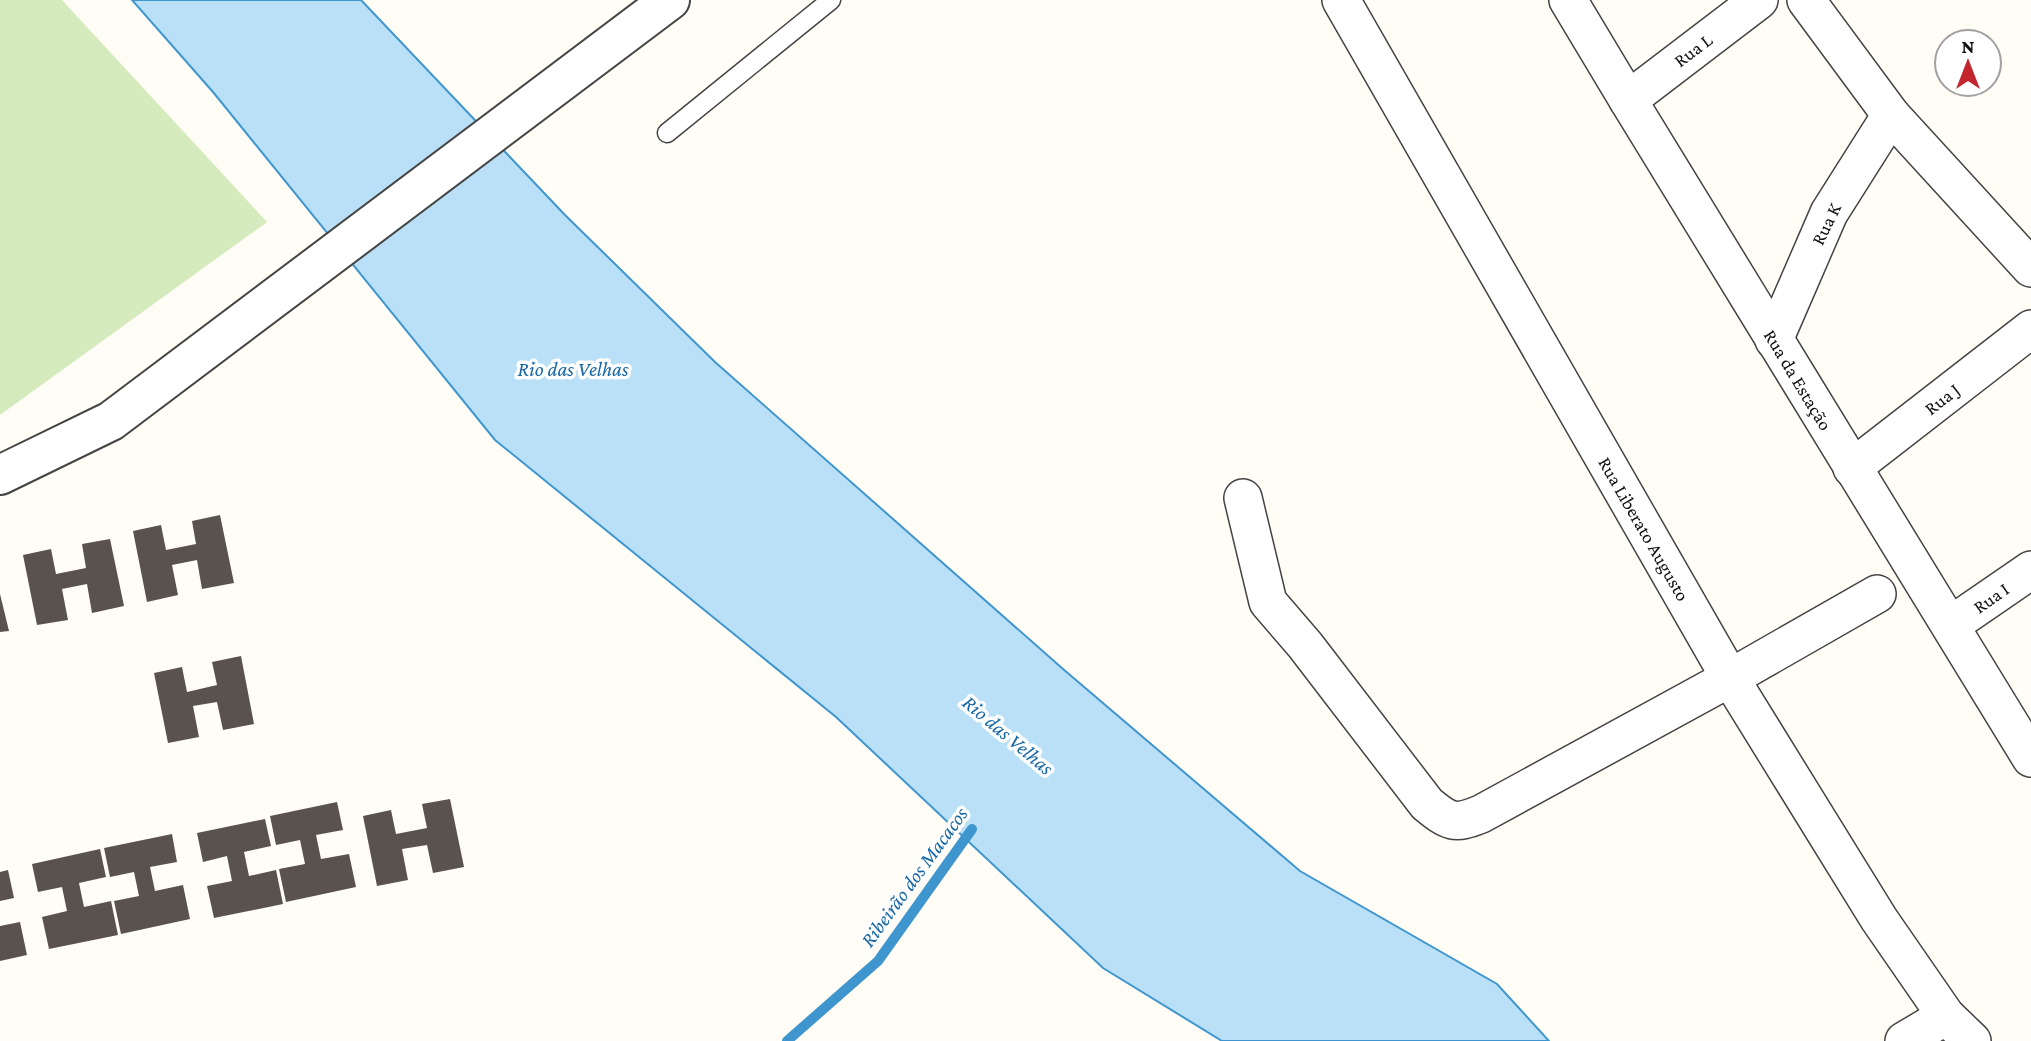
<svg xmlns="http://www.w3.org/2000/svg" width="2031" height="1041" font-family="'Crimson Pro',serif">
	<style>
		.green { fill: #d5ebbd }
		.water { fill: #b9e0f7; stroke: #3f96cf; stroke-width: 2 }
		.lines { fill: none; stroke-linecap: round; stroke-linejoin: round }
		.stream { stroke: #3f96cf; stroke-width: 10 }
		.building { fill: #5a524d }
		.service-casing { stroke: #444; stroke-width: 21 }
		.minor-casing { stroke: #444; stroke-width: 40 }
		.tertiary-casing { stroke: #444; stroke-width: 42 }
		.service { stroke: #fff; stroke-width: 18 }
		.minor { stroke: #fff; stroke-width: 37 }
		.tertiary { stroke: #fff; stroke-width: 38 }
		.labels { text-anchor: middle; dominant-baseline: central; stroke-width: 7; stroke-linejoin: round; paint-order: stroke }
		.street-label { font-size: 19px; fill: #111; stroke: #fff }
		.water-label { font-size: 21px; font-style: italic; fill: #1768a6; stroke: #fff }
	</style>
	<rect width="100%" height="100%" fill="#fffdf5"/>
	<path class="green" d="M 0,0 L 62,0 L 267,222 L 0,415 Z"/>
	<path class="water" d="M 132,0 L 361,0 L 565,215 L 715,362 L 1063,669 L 1300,871 L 1497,984 L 1549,1041 L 1222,1041 L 1103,968 L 836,717 L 495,440 L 213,92 Z"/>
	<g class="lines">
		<path class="stream" d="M 787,1041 L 878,961 L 972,829"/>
	</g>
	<g class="building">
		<path d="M 220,515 L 234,583 L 202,589 L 197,560 L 172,565 L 178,595 L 147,602 L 133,531 L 161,525 L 166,550 L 196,544 L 192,521 Z"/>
		<path d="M 110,539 L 124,606 L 92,613 L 87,584 L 62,589 L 68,620 L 37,625 L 23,555 L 51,549 L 56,574 L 86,568 L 82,544 Z"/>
		<path d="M 0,594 L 9,631 L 0,632 Z"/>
		<path d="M 241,656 L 254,724 L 223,730 L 217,702 L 193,706 L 199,737 L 168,743 L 154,673 L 182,667 L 187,692 L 217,685 L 212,662 Z"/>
		<path d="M 450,799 L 464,867 L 433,873 L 427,845 L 402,849 L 408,880 L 377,886 L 363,816 L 391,810 L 396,834 L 427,828 L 422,804 Z"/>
		<path d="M 337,802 L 343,830 L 316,835 L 321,859 L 349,854 L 356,887 L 286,902 L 279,869 L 305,864 L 300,840 L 276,845 L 270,816 Z"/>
		<path d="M 265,819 L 271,846 L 244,852 L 249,876 L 276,870 L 283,904 L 214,918 L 207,886 L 232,881 L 227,856 L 203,862 L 197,833 Z"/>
		<path d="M 172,834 L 177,862 L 150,867 L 155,891 L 183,885 L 190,919 L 121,934 L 114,901 L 139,896 L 134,872 L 110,877 L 104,848 Z"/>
		<path d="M 100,849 L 106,877 L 79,883 L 84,907 L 111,901 L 118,935 L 49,949 L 42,917 L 67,911 L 62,887 L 38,892 L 32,864 Z"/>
		<path d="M 8,870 L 14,898 L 0,901 L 0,872 Z"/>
		<path d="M 20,922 L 27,955 L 0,961 L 0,926 Z"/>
	</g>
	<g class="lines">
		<g class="service-casing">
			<path id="service" d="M 667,133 L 831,0"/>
		</g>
		<g class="minor-casing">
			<g id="minor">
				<path d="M 1341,0 L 1730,678 L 1879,919 L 1946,1016 L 1972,1041"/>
				<path d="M 1568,0 L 1628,100 L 2031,758"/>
				<path d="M 1806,0 L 1891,115 L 2031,268"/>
				<path d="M 1628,100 L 1759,0"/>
				<path d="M 1774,340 L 1829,213 L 1891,115"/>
				<path d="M 1852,468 L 2031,329"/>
				<path d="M 1243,498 L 1268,602 L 1305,645 L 1427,804 C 1449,822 1454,825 1481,814 L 1730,678 L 1877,594"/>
				<path d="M 1951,625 L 2031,570"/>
				<path d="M 1904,1041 L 1946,1016"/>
			</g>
		</g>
		<g class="tertiary-casing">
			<path id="tertiary" d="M 0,475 L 111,421 L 670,0"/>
		</g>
		<use href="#service" class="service"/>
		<use href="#minor" class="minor"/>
		<use href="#tertiary" class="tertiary"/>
	</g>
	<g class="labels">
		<g class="street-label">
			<text transform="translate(1693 50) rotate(-37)">Rua L</text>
			<text transform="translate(1826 224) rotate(-64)">Rua K</text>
			<text transform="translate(1798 380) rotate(59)">Rua da Estação</text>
			<text transform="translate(1942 399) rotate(-38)">Rua J</text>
			<text transform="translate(1644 529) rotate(60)">Rua Liberato Augusto</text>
			<text transform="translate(1991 598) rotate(-35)">Rua I</text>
		</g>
		<g class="water-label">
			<text x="573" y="369">Rio das Velhas</text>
			<text transform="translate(1008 735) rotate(40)">Rio das Velhas</text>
			<text transform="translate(914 877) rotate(-54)">Ribeirão dos Macacos</text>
		</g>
	</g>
	<g transform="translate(1968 63)"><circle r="33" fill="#ffffff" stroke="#a0a0a0" stroke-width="2"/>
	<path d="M0-5L12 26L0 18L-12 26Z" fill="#c4262e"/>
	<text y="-10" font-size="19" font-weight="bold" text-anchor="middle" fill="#111111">N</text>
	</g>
</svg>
